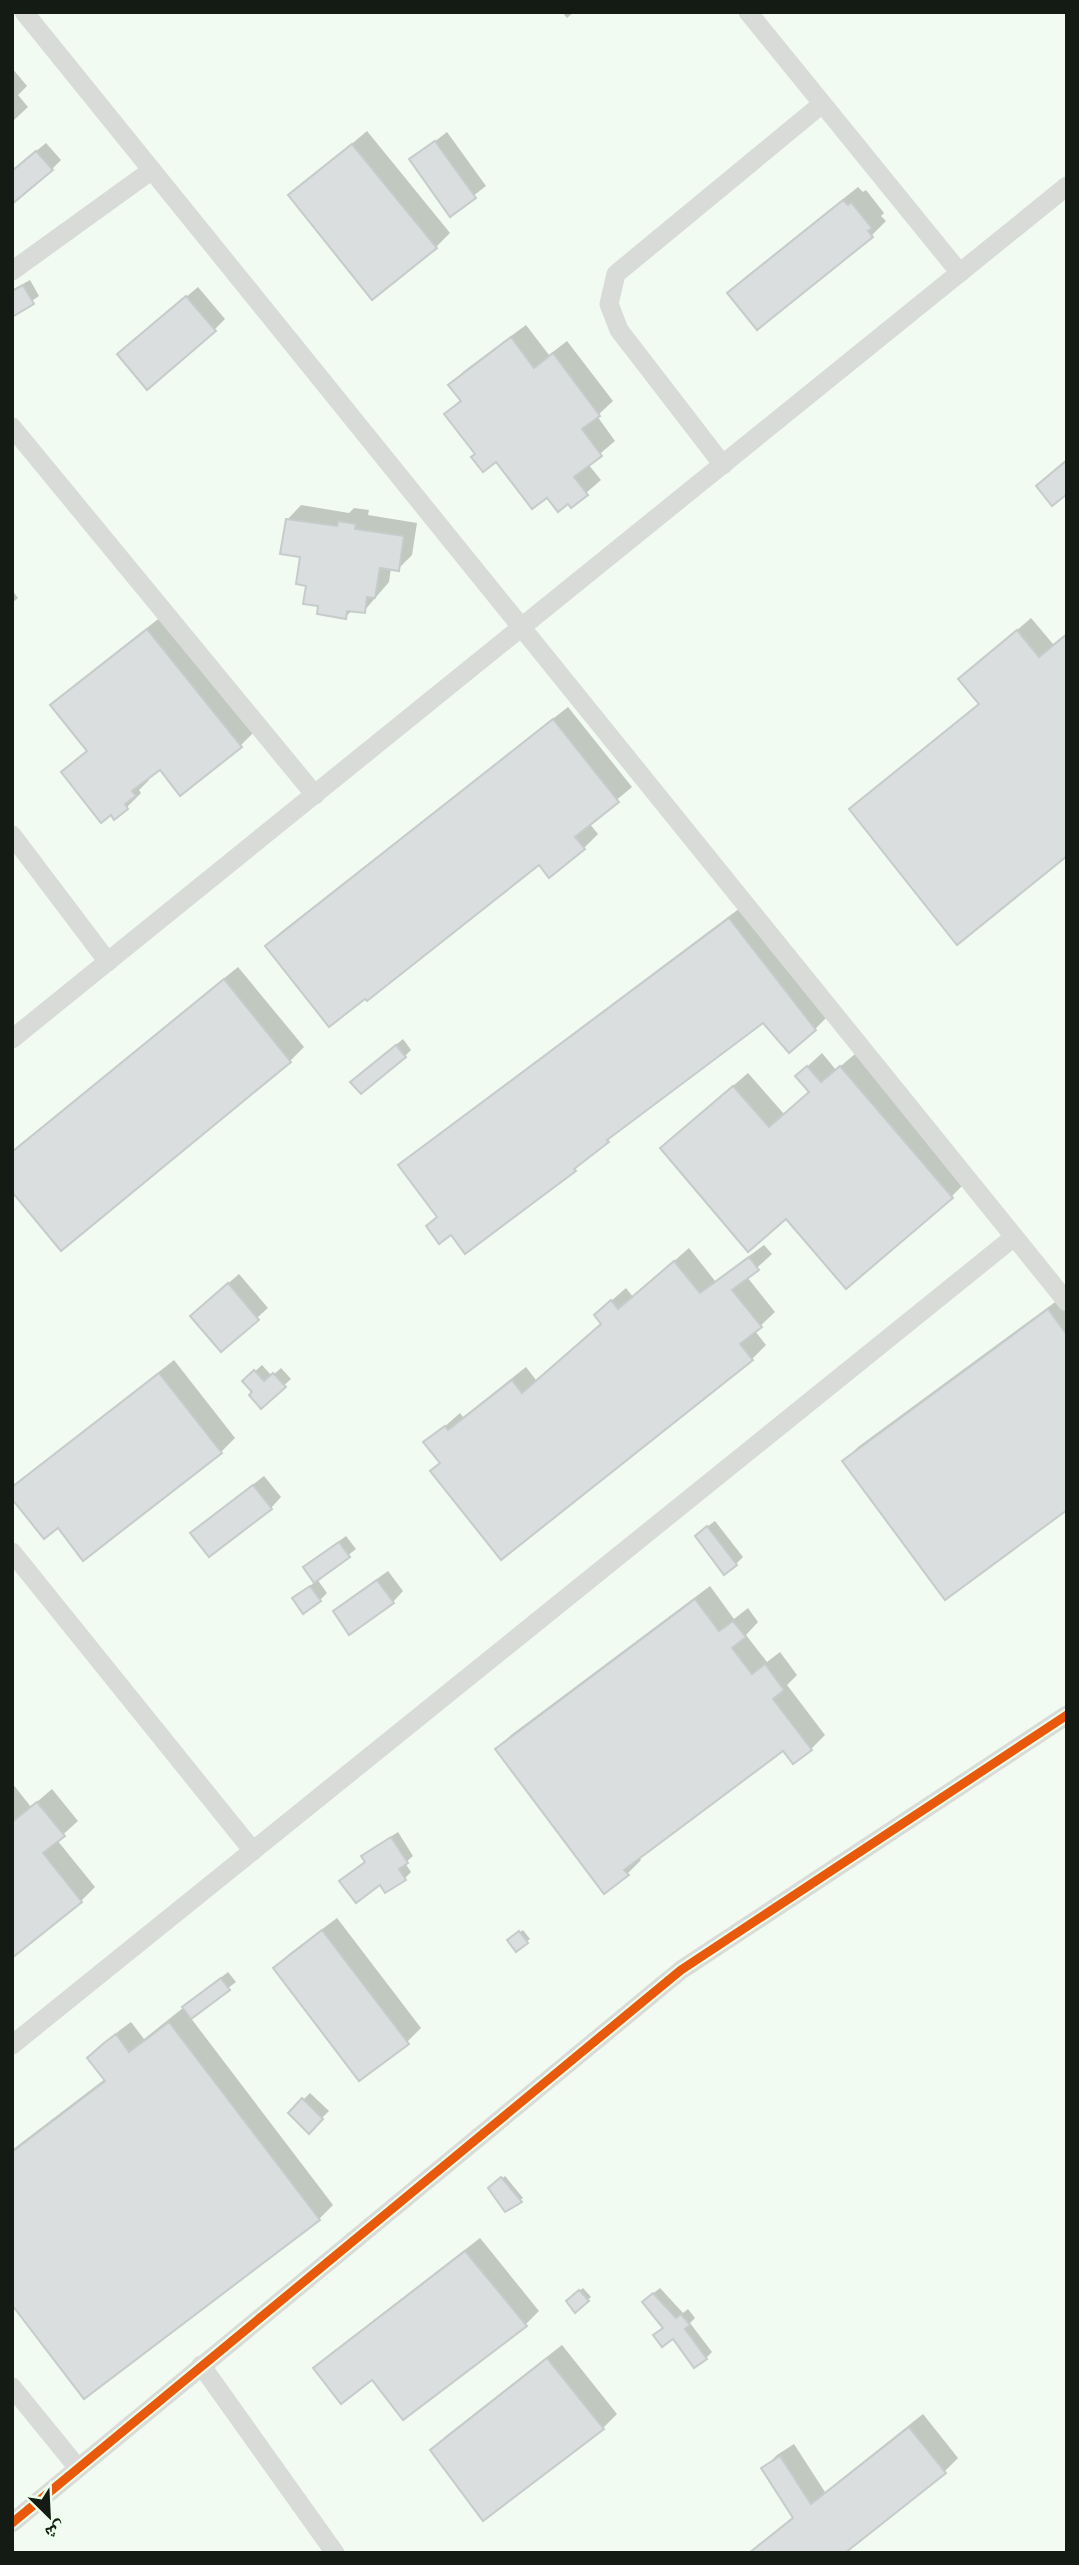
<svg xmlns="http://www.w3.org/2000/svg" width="1079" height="2565" font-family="'Fira Sans','Noto Naskh Arabic',sans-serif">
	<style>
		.shadow { fill: #0003 }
		.building { fill: #dadedf; stroke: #c6cbcb; stroke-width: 2 }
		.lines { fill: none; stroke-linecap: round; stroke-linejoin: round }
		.minor { stroke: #d9dbd9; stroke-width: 19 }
		.cycleway-casing { stroke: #edffed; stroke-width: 13 }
		.cycleway { stroke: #e8590c; stroke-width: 9 }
	</style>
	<rect width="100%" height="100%" fill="#f1fbf1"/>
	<g class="shadow">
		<path d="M 562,12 L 574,12 L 567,18 Z"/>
		<path d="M 12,68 L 27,86 L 18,95 L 28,107 L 12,122 Z"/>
		<path d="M 367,131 L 450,233 L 436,247 L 290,196 Z"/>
		<path d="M 447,132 L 486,186 L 450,214 L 411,160 Z"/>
		<path d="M 46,143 L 61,160 L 52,169 L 12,171 Z"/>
		<path d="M 858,187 L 863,192 L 866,190 L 884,213 L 881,216 L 886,221 L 872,235 L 758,328 L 730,293 L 743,279 Z"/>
		<path d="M 30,280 L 39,296 L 12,315 L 12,290 Z"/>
		<path d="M 198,287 L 225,319 L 214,330 L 130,344 Z"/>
		<path d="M 526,325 L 549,355 L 567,341 L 613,401 L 597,416 L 615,441 L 588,464 L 601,480 L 571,506 L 568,502 L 547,495 L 496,460 L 477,454 L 446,414 L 461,399 L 451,385 L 464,371 Z"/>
		<path d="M 301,505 L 349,513 L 354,508 L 369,510 L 368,515 L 417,523 L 412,555 L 398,569 L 391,568 L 389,582 L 364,611 L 353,610 L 345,617 L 320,605 L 308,584 L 302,555 L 287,520 Z"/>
		<path d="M 12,590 L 18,598 L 12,603 Z"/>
		<path d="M 162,616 L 254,732 L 240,746 L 160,767 L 147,778 L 149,780 L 139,790 L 141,793 L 127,807 L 63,772 L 88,750 L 53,705 L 67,691 Z"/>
		<path d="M 1031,618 L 1053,644 L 1067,633 L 1067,854 L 852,809 L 866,795 L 981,703 L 960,679 Z"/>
		<path d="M 568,707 L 632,787 L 589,823 L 598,834 L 584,848 L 539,863 L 366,996 L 267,946 L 281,932 Z"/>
		<path d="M 744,905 L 829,1015 L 815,1029 L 763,1021 L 622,1127 L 574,1169 L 439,1216 L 401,1166 L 415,1152 Z"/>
		<path d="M 238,967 L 304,1047 L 290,1061 L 61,1248 L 12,1189 L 12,1151 Z"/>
		<path d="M 403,1039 L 411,1050 L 405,1056 L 359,1075 Z"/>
		<path d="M 822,1053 L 836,1070 L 855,1054 L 965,1183 L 951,1197 L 787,1216 L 676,1135 L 748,1073 L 784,1114 L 811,1091 L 797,1076 Z"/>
		<path d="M 764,1245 L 772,1254 L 747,1277 L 775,1312 L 755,1331 L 766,1345 L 752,1359 L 501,1557 L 442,1462 L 426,1443 L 460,1413 L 463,1417 L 526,1367 L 536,1380 L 603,1323 L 610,1302 L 626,1288 L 633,1297 L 689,1248 L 715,1281 Z"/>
		<path d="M 239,1274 L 268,1308 L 221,1350 L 202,1306 Z"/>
		<path d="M 1062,1297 L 1067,1302 L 1067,1508 L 844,1461 L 858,1447 Z"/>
		<path d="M 174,1360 L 235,1438 L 221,1452 L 58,1526 L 12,1488 Z"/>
		<path d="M 262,1365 L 272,1376 L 281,1368 L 291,1379 L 261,1406 L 251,1375 Z"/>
		<path d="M 264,1476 L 281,1497 L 271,1508 L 203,1523 Z"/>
		<path d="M 715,1521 L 743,1557 L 736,1564 L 704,1529 Z"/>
		<path d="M 346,1536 L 356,1549 L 317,1579 L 327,1593 L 320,1600 L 294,1599 L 316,1581 L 312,1561 Z"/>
		<path d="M 388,1571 L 403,1591 L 393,1602 L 335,1612 L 346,1601 Z"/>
		<path d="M 710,1586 L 734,1619 L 748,1608 L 758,1622 L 746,1635 L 767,1662 L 780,1652 L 797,1675 L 787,1685 L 825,1735 L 811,1749 L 784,1748 L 639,1857 L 641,1860 L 627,1874 L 497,1749 L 511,1735 Z"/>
		<path d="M 12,1783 L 31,1807 L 52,1789 L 78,1821 L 57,1840 L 95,1887 L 81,1901 L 12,1955 Z"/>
		<path d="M 398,1832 L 413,1856 L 405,1863 L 411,1872 L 405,1878 L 380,1882 L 348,1875 L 366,1861 L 364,1857 L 370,1850 Z"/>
		<path d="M 337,1918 L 421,2028 L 407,2042 L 275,1968 L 289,1954 Z"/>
		<path d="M 523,1930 L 530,1939 L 516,1950 L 512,1938 Z"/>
		<path d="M 228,1972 L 236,1982 L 190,2017 L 333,2205 L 319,2219 L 84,2396 L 12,2302 L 12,2150 L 105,2079 L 104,2044 L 120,2030 L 131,2022 L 144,2039 Z"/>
		<path d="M 310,2093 L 329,2111 L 309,2131 L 290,2113 Z"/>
		<path d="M 505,2176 L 523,2198 L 506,2209 L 491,2188 Z"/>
		<path d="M 480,2238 L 539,2311 L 525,2325 L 372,2377 L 316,2368 L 330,2354 Z"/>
		<path d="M 583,2288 L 591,2297 L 576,2310 L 568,2301 Z"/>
		<path d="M 660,2288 L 683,2313 L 688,2309 L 695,2318 L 690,2323 L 712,2352 L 706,2358 L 665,2327 L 650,2296 Z"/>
		<path d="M 562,2345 L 617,2414 L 603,2428 L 432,2450 L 446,2436 Z"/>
		<path d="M 923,2414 L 958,2458 L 944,2472 L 842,2553 L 748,2553 L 794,2516 L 764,2468 L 777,2455 L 794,2444 L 825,2492 Z"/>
	</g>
	<g class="building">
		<path d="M 435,141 L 476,198 L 450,217 L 409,159 Z"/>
		<path d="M 352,144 L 437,248 L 372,300 L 288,195 Z"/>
		<path d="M 36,151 L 53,170 L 12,204 L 12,171 Z"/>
		<path d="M 843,200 L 848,205 L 851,202 L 872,228 L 868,231 L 873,237 L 757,330 L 727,293 Z"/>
		<path d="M 23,285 L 34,304 L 12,317 L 12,291 Z"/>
		<path d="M 186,296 L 216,331 L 147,390 L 117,354 Z"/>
		<path d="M 511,337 L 534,368 L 553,353 L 600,416 L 582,429 L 602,456 L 574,477 L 588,495 L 571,508 L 568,504 L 558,512 L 547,498 L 532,509 L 496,462 L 483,472 L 471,457 L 475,454 L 444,414 L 461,401 L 448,385 Z"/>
		<path d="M 1067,460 L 1067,494 L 1052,506 L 1036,486 Z"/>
		<path d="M 286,519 L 337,526 L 338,521 L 356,524 L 355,529 L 404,536 L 399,571 L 380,568 L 375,598 L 367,597 L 365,613 L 347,611 L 346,619 L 317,614 L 318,606 L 303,604 L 306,586 L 296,584 L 300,557 L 280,554 Z"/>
		<path d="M 147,629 L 242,747 L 180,796 L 160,770 L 132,791 L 136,796 L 125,804 L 128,809 L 114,820 L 111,815 L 101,823 L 61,772 L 87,751 L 50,705 Z"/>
		<path d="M 1017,630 L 1039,657 L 1067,634 L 1067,856 L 957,945 L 849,809 L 979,704 L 958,679 Z"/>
		<path d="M 553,719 L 619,802 L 575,837 L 585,849 L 549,878 L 539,865 L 367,1001 L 365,999 L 329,1027 L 265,946 Z"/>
		<path d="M 729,918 L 816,1030 L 789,1053 L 763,1023 L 607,1140 L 609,1142 L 574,1169 L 576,1171 L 465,1254 L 451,1235 L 439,1244 L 426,1226 L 437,1217 L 398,1165 Z"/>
		<path d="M 224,979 L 291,1062 L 61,1251 L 12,1192 L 12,1152 Z"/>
		<path d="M 396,1045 L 406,1057 L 361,1094 L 350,1082 Z"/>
		<path d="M 807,1066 L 821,1082 L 840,1066 L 953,1198 L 846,1289 L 786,1219 L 748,1252 L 660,1148 L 733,1086 L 769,1127 L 809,1092 L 795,1076 Z"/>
		<path d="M 749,1257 L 759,1270 L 732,1290 L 762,1327 L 740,1344 L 753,1360 L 501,1560 L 430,1471 L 440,1463 L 423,1442 L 445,1426 L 448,1430 L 512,1380 L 522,1393 L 601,1324 L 594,1315 L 611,1300 L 618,1309 L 674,1261 L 700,1293 Z"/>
		<path d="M 228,1283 L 259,1320 L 221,1352 L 190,1316 Z"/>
		<path d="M 1048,1309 L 1067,1335 L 1067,1510 L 945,1600 L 842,1461 Z"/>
		<path d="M 254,1370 L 264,1381 L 273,1373 L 286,1387 L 261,1409 L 249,1395 L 252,1392 L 242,1381 Z"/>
		<path d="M 159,1373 L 222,1453 L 83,1561 L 58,1528 L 44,1539 L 12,1499 L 12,1487 Z"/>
		<path d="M 253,1485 L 272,1509 L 209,1557 L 190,1533 Z"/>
		<path d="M 707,1526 L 737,1565 L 724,1575 L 695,1536 Z"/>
		<path d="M 339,1542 L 350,1557 L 314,1583 L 303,1567 Z"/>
		<path d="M 377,1580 L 394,1603 L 349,1635 L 333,1611 Z"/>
		<path d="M 310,1586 L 321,1601 L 303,1614 L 292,1598 Z"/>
		<path d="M 695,1599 L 719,1631 L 733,1621 L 746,1637 L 732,1648 L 752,1674 L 765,1664 L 784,1690 L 773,1699 L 812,1750 L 793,1764 L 783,1751 L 624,1870 L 629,1875 L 604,1894 L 495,1749 Z"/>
		<path d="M 37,1802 L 65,1836 L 43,1853 L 82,1902 L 12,1958 L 12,1822 Z"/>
		<path d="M 391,1837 L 408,1863 L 399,1869 L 406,1880 L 385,1893 L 380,1885 L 356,1903 L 339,1881 L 365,1862 L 361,1856 Z"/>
		<path d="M 322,1930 L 409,2044 L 359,2081 L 273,1968 Z"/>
		<path d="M 519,1931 L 528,1943 L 516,1952 L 507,1940 Z"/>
		<path d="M 221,1978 L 230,1990 L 191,2019 L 182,2007 Z"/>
		<path d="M 169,2022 L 320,2220 L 84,2399 L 12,2305 L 12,2152 L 105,2081 L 87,2058 L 104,2043 L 116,2034 L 129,2052 Z"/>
		<path d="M 302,2098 L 323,2119 L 309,2134 L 288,2113 Z"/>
		<path d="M 501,2177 L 522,2202 L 505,2212 L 488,2188 Z"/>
		<path d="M 465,2251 L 527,2326 L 403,2420 L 372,2380 L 341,2404 L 313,2368 Z"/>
		<path d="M 579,2290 L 589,2301 L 575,2313 L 566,2301 Z"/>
		<path d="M 653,2293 L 676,2318 L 681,2314 L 690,2325 L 685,2329 L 707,2359 L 694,2368 L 673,2339 L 662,2347 L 653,2335 L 663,2328 L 642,2302 Z"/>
		<path d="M 547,2358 L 604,2429 L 483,2521 L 430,2450 Z"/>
		<path d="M 909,2427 L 946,2473 L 845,2553 L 749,2553 L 793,2518 L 761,2468 L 780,2456 L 811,2504 Z"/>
	</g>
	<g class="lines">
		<g class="minor">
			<path d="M 24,12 L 1067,1302"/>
			<path d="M 748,12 L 960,273"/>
			<path d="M 12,271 L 152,170"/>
			<path d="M 12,427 L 315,795"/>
			<path d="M 723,465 L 619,330 L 609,304 L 616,274 L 822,104"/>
			<path d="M 12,835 L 108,962"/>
			<path d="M 12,1039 L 1067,186"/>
			<path d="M 12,1552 L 253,1851"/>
			<path d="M 12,2045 L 1014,1237"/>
			<path d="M 201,2365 L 335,2553"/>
			<path d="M 12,2387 L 78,2468"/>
			<path d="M 12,2523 L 681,1970 L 1067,1715"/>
		</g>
		<g class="cycleway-casing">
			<path id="cycleway" d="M 12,2523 L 681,1970 L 1067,1715"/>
		</g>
		<use href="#cycleway" class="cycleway"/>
	</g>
	<rect width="1079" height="2565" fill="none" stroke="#141b14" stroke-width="28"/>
	<g transform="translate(49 2516) rotate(156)" stroke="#edffed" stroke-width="5" paint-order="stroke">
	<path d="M0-5L12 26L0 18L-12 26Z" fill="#141b14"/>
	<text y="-10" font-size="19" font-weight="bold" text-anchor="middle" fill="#141b14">ش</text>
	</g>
</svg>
